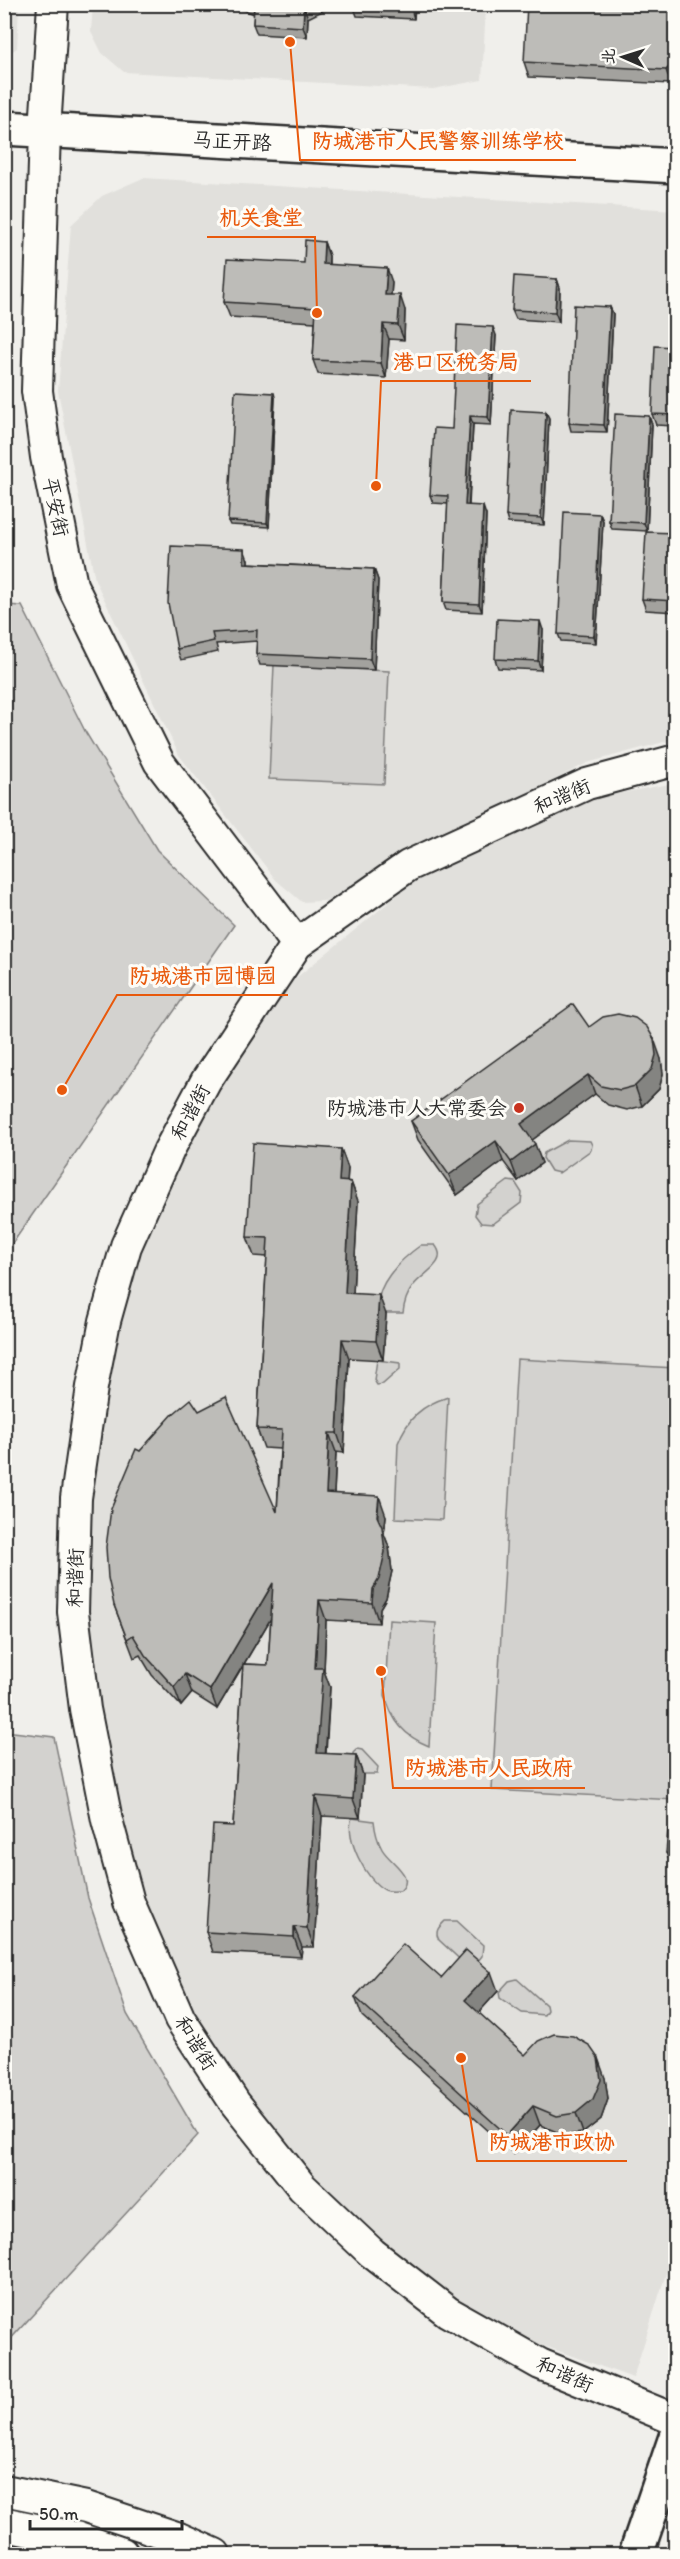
<svg xmlns="http://www.w3.org/2000/svg" width="680" height="2559" font-family="Itim,'LXGW WenKai TC',sans-serif">
	<style>
		.built { fill: #e1e0dc }
		.green { fill: #d3d2cf; stroke: #7f7e7d; stroke-width: 1.5 }
		.lines { fill: none; stroke-linecap: round; stroke-linejoin: round }
		.minor-casing { stroke: #2b2b2b; stroke-width: 34 }
		.major-casing { stroke: #2b2b2b; stroke-width: 38 }
		.minor { stroke: #fdfcf7; stroke-width: 30 }
		.major { stroke: #fdfcf7; stroke-width: 33 }
		.wall { fill: #a3a29e; stroke: #2b2b2b; stroke-width: 1.5; fill-rule: evenodd }
		.shaded-wall { fill: #848481; stroke: #2b2b2b; stroke-width: 1.5 }
		.building { fill: #bdbcb8; stroke: #2b2b2b; stroke-width: 1.5 }
		.poi-dot { fill: #c8321e; stroke: #fdfcf7; stroke-width: 2 }
		.labels { text-anchor: middle; dominant-baseline: central; stroke-width: 6; stroke-linejoin: round; paint-order: stroke }
		.street-label { font-size: 20px; fill: #2b2b2b; stroke: #fdfcf7 }
		.poi-label { font-size: 20px; fill: #2b2b2b; stroke: #fdfcf7; text-anchor: end }
		.leader { fill: none; stroke: #e8590c; stroke-width: 2 }
		.callout-dot { fill: #e8590c; stroke: #fdfcf7; stroke-width: 2 }
		.callout-label { font-size: 21px; text-anchor: middle; font-weight: bold; fill: #e8590c; stroke: #fdfcf7; stroke-width: 6; stroke-linejoin: round; paint-order: stroke }
	</style>
	<rect width="100%" height="100%" fill="#f0efeb"/>
	<filter id="ink" filterUnits="userSpaceOnUse"><feTurbulence type="fractalNoise" baseFrequency=".0167" numOctaves="2"/><feDisplacementMap in="SourceGraphic" scale="12" xChannelSelector="R" yChannelSelector="G"/><feConvolveMatrix kernelMatrix="1 2 1 2 8 2 1 2 1" color-interpolation-filters="sRGB"/></filter>
	<g filter="url(#ink)">
		<g class="built">
			<path d="M 5,5 L 19,5 L 17,48 L 5,56 Z"/>
			<path d="M 93,5 L 486,5 L 482,80 L 433,89 L 124,72 L 102,53 L 91,31 Z"/>
			<path d="M 143,178 L 675,210 L 675,739 L 587,763 L 403,857 L 340,900 L 302,902 L 276,880 L 179,755 L 95,580 L 58,391 L 71,225 L 102,196 Z"/>
			<path d="M 675,783 L 675,2245 L 633,2378 L 481,2323 L 331,2205 L 196,2027 L 140,1915 L 99,1770 L 75,1572 L 103,1379 L 138,1251 L 211,1085 L 280,991 L 415,881 L 593,798 Z"/>
		</g>
		<g class="green">
			<path d="M 5,605 L 22,606 L 86,733 L 157,850 L 234,925 L 5,1254 Z"/>
			<path d="M 274,665 L 389,671 L 384,784 L 269,779 Z"/>
			<path d="M 568,1140 L 590,1141 L 592,1145 L 591,1150 L 559,1173 L 551,1171 L 543,1158 L 544,1153 Z"/>
			<path d="M 508,1181 L 515,1182 L 522,1193 L 521,1203 L 493,1224 L 481,1223 L 475,1215 L 477,1204 Z"/>
			<path d="M 421,1245 L 435,1245 C 450,1263 422,1273 413,1286 C 407,1294 404,1303 403,1313 L 379,1313 C 372,1287 401,1259 421,1245 Z"/>
			<path d="M 517,1359 L 675,1368 L 675,1800 L 492,1790 Z"/>
			<path d="M 377,1360 L 400,1363 L 400,1369 L 383,1384 L 377,1385 L 374,1380 Z"/>
			<path d="M 448,1397 L 442,1520 L 395,1518 L 398,1443 C 408,1418 422,1405 448,1397 Z"/>
			<path d="M 389,1620 L 436,1623 L 429,1746 C 404,1736 392,1721 385,1695 Z"/>
			<path d="M 5,1731 L 54,1737 L 88,1898 L 127,2014 L 198,2135 L 5,2345 Z"/>
			<path d="M 357,1749 L 362,1750 L 378,1767 L 377,1774 L 354,1774 L 353,1753 Z"/>
			<path d="M 352,1818 L 374,1821 C 375,1831 377,1840 382,1849 C 390,1863 417,1876 400,1891 C 395,1891 389,1892 385,1890 C 366,1881 344,1837 352,1818 Z"/>
			<path d="M 445,1921 L 457,1921 L 483,1945 L 482,1956 L 474,1966 L 467,1966 L 439,1940 C 434,1931 439,1927 445,1921 Z"/>
			<path d="M 517,1979 L 546,2005 L 547,2010 L 544,2015 L 522,2013 L 500,1998 L 499,1992 L 509,1981 Z"/>
		</g>
		<g class="lines">
			<g class="minor-casing">
				<g id="minor">
					<path d="M 53,4 L 45,130 L 37,391 L 46,457 L 72,585 L 159,762 L 297,944"/>
					<path d="M 676,760 L 587,784 L 408,866 L 297,944 L 206,1081 L 169,1150 L 126,1246 L 105,1321 L 92,1387 L 76,1498 L 73,1612 L 85,1709 L 107,1820 L 129,1902 L 180,2019 L 235,2103 L 302,2187 L 372,2253 L 448,2312 L 540,2364 L 676,2420"/>
					<path d="M 4,2490 L 86,2507 L 179,2538 L 215,2554"/>
				</g>
			</g>
			<g class="major-casing">
				<g id="major">
					<path d="M 4,128 L 676,166"/>
					<path d="M 4,2524 L 77,2539 L 121,2554"/>
					<path d="M 636,2554 L 676,2437"/>
				</g>
			</g>
			<use href="#minor" class="minor"/>
			<use href="#major" class="major"/>
		</g>
		<g class="wall">
			<path d="M 161,4 L 213,4 L 213,9 L 162,7 Z"/>
			<path d="M 230,4 L 336,4 L 308,18 L 307,37 L 257,34 L 253,24 L 254,14 Z"/>
			<path d="M 415,4 L 414,19 L 357,16 L 353,5 Z"/>
			<path d="M 654,4 L 671,84 L 529,77 L 524,62 Z"/>
			<path d="M 324,242 L 329,256 L 329,265 L 392,282 L 391,295 L 405,310 L 404,340 L 389,339 L 386,378 L 318,374 L 313,360 L 315,322 L 230,317 L 224,302 L 304,263 Z"/>
			<path d="M 557,279 L 560,288 L 559,322 L 516,319 L 512,310 Z"/>
			<path d="M 610,307 L 613,314 L 607,432 L 571,431 L 569,423 Z"/>
			<path d="M 496,335 L 491,425 L 473,424 L 469,506 L 486,515 L 482,612 L 446,610 L 443,602 L 448,504 L 433,503 L 430,495 L 452,429 Z"/>
			<path d="M 675,347 L 675,426 L 656,425 L 652,414 Z"/>
			<path d="M 275,397 L 269,527 L 230,525 L 228,521 Z"/>
			<path d="M 549,418 L 544,525 L 508,523 L 506,516 Z"/>
			<path d="M 652,424 L 647,531 L 612,529 L 609,521 Z"/>
			<path d="M 600,514 L 603,521 L 596,643 L 561,641 L 558,634 Z"/>
			<path d="M 675,533 L 675,612 L 646,610 L 642,599 Z"/>
			<path d="M 248,560 L 248,563 L 374,569 L 378,580 L 374,670 L 260,665 L 256,654 L 257,641 L 216,644 L 218,652 L 181,660 L 177,649 Z"/>
			<path d="M 543,630 L 541,670 L 498,668 L 495,659 Z"/>
			<path d="M 589,1027 L 661,1059 L 663,1074 L 659,1089 L 642,1106 L 627,1110 L 608,1105 L 595,1094 L 532,1140 L 542,1163 L 518,1181 L 503,1161 L 457,1195 L 418,1140 L 411,1121 Z"/>
			<path d="M 341,1149 L 348,1168 L 347,1181 L 351,1182 L 358,1201 L 353,1293 L 386,1314 L 383,1360 L 349,1358 L 344,1453 L 336,1452 L 334,1494 L 386,1516 L 384,1534 L 389,1547 L 392,1571 L 386,1598 L 380,1608 L 379,1623 L 326,1620 L 324,1671 L 330,1687 L 326,1754 L 356,1755 L 363,1775 L 360,1818 L 322,1816 L 314,1947 L 302,1947 L 301,1957 L 213,1952 L 206,1932 L 233,1826 L 243,1665 L 217,1709 L 192,1693 L 181,1706 L 152,1675 L 140,1655 L 134,1658 L 114,1605 L 140,1451 L 199,1411 L 277,1512 L 280,1449 L 264,1448 L 257,1429 L 267,1257 L 254,1256 L 247,1237 ZM 271,1618 L 268,1665 L 244,1664 L 254,1647 Z"/>
			<path d="M 675,1829 L 675,1858 L 668,1857 L 666,1853 Z"/>
			<path d="M 441,1978 L 498,1991 L 478,2013 L 525,2055 L 605,2078 L 608,2099 L 601,2119 L 583,2133 L 564,2135 L 540,2125 L 514,2154 L 362,2016 L 355,1997 Z"/>
		</g>
		<g class="shaded-wall">
			<path d="M 7,4 L 11,4 L 9,46 L 4,51 Z"/>
			<path d="M 411,4 L 415,4 L 414,19 L 411,8 Z"/>
			<path d="M 304,7 L 308,18 L 307,37 L 303,27 Z"/>
			<path d="M 675,61 L 675,80 L 671,84 L 666,70 Z"/>
			<path d="M 324,242 L 329,256 L 328,279 L 323,264 Z"/>
			<path d="M 387,268 L 392,282 L 390,309 L 385,295 Z"/>
			<path d="M 557,279 L 560,288 L 559,322 L 555,312 Z"/>
			<path d="M 400,295 L 405,310 L 404,340 L 398,325 Z"/>
			<path d="M 610,307 L 613,314 L 607,432 L 604,425 Z"/>
			<path d="M 383,324 L 389,339 L 386,378 L 381,363 Z"/>
			<path d="M 493,327 L 496,335 L 491,425 L 488,417 Z"/>
			<path d="M 274,393 L 275,397 L 269,527 L 267,523 Z"/>
			<path d="M 546,412 L 549,418 L 544,525 L 541,518 Z"/>
			<path d="M 470,416 L 473,424 L 468,514 L 465,505 Z"/>
			<path d="M 649,416 L 652,424 L 647,531 L 644,523 Z"/>
			<path d="M 483,506 L 486,515 L 482,612 L 479,604 Z"/>
			<path d="M 600,514 L 603,521 L 596,643 L 594,636 Z"/>
			<path d="M 244,549 L 248,560 L 248,574 L 244,563 Z"/>
			<path d="M 374,569 L 378,580 L 374,670 L 370,659 Z"/>
			<path d="M 540,621 L 543,630 L 541,670 L 538,661 Z"/>
			<path d="M 654,1039 L 661,1059 L 663,1074 L 659,1089 L 642,1106 L 635,1086 Z"/>
			<path d="M 588,1075 L 595,1094 L 528,1143 L 521,1124 Z"/>
			<path d="M 496,1141 L 503,1161 L 457,1195 L 449,1175 Z"/>
			<path d="M 535,1144 L 542,1163 L 518,1181 L 511,1162 Z"/>
			<path d="M 341,1149 L 348,1168 L 346,1200 L 339,1181 Z"/>
			<path d="M 351,1182 L 358,1201 L 352,1312 L 345,1293 Z"/>
			<path d="M 379,1295 L 386,1314 L 383,1360 L 376,1341 Z"/>
			<path d="M 342,1339 L 349,1358 L 344,1453 L 337,1433 Z"/>
			<path d="M 329,1433 L 336,1452 L 333,1512 L 326,1493 Z"/>
			<path d="M 379,1496 L 386,1516 L 384,1534 L 389,1547 L 392,1571 L 386,1598 L 380,1608 L 379,1623 L 372,1603 Z"/>
			<path d="M 273,1583 L 280,1603 L 217,1709 L 210,1690 Z"/>
			<path d="M 319,1600 L 326,1620 L 324,1671 L 330,1687 L 324,1773 L 317,1753 L 315,1668 Z"/>
			<path d="M 185,1674 L 192,1693 L 181,1706 L 174,1687 Z"/>
			<path d="M 356,1755 L 363,1775 L 360,1818 L 353,1799 Z"/>
			<path d="M 315,1796 L 322,1816 L 314,1947 L 307,1928 Z"/>
			<path d="M 294,1927 L 302,1947 L 301,1957 L 294,1937 Z"/>
			<path d="M 491,1972 L 498,1991 L 472,2020 L 465,2000 Z"/>
			<path d="M 598,2058 L 605,2078 L 608,2099 L 601,2119 L 583,2133 L 576,2113 Z"/>
			<path d="M 533,2106 L 540,2125 L 514,2154 L 507,2135 Z"/>
		</g>
		<g class="building">
			<path d="M 4,4 L 7,4 L 4,36 Z"/>
			<path d="M 252,4 L 310,4 L 304,7 L 303,27 L 253,24 L 254,5 Z"/>
			<path d="M 353,4 L 411,4 L 411,8 L 353,5 Z"/>
			<path d="M 527,4 L 654,4 L 669,5 L 669,4 L 675,4 L 675,61 L 666,70 L 524,62 Z"/>
			<path d="M 305,240 L 324,242 L 323,264 L 387,268 L 385,295 L 400,295 L 398,325 L 383,324 L 381,363 L 313,360 L 316,308 L 224,302 L 227,259 L 304,263 Z"/>
			<path d="M 514,276 L 557,279 L 555,312 L 512,310 Z"/>
			<path d="M 574,305 L 610,307 L 604,425 L 569,423 Z"/>
			<path d="M 457,325 L 493,327 L 488,417 L 470,416 L 465,505 L 483,506 L 479,604 L 443,602 L 448,496 L 430,495 L 434,428 L 452,429 Z"/>
			<path d="M 655,346 L 675,347 L 675,415 L 652,414 Z"/>
			<path d="M 235,391 L 274,393 L 267,523 L 228,521 Z"/>
			<path d="M 511,410 L 546,412 L 541,518 L 506,516 Z"/>
			<path d="M 615,414 L 649,416 L 644,523 L 609,521 Z"/>
			<path d="M 564,512 L 600,514 L 594,636 L 558,634 Z"/>
			<path d="M 646,532 L 675,533 L 675,601 L 642,599 Z"/>
			<path d="M 171,546 L 244,549 L 244,563 L 374,569 L 370,659 L 256,654 L 257,630 L 212,633 L 214,641 L 177,649 L 168,603 Z"/>
			<path d="M 497,619 L 540,621 L 538,661 L 495,659 Z"/>
			<path d="M 573,1004 L 589,1027 L 603,1017 L 618,1014 L 635,1018 L 647,1027 L 654,1039 L 656,1055 L 652,1069 L 635,1086 L 620,1090 L 601,1086 L 588,1075 L 521,1124 L 535,1144 L 511,1162 L 496,1141 L 449,1175 L 411,1121 Z"/>
			<path d="M 253,1143 L 341,1149 L 339,1181 L 351,1182 L 345,1293 L 379,1295 L 376,1341 L 342,1339 L 337,1433 L 329,1433 L 326,1493 L 379,1496 L 377,1516 L 382,1527 L 385,1552 L 379,1579 L 373,1589 L 372,1603 L 319,1600 L 315,1668 L 323,1668 L 317,1753 L 356,1755 L 353,1799 L 315,1796 L 307,1928 L 294,1927 L 294,1937 L 206,1932 L 213,1825 L 233,1826 L 243,1664 L 268,1665 L 273,1583 L 210,1690 L 185,1674 L 174,1687 L 145,1655 L 133,1635 L 127,1639 L 114,1605 L 108,1578 L 106,1547 L 111,1509 L 136,1449 L 140,1451 L 173,1414 L 191,1399 L 199,1411 L 226,1397 L 277,1512 L 282,1430 L 257,1429 L 268,1238 L 247,1237 Z"/>
			<path d="M 668,1829 L 675,1829 L 675,1854 L 666,1853 Z"/>
			<path d="M 403,1944 L 441,1978 L 466,1950 L 491,1972 L 465,2000 L 525,2055 L 538,2041 L 554,2034 L 573,2036 L 589,2045 L 598,2058 L 601,2080 L 593,2099 L 576,2113 L 557,2116 L 533,2106 L 507,2135 L 355,1997 Z"/>
		</g>
	</g>
	<circle class="poi-dot" cx="519" cy="1108" r="6"/>
	<g class="labels">
		<g class="street-label">
			<text transform="translate(232 141) rotate(3)">马正开路</text>
			<text transform="translate(56 507) rotate(78)">平安街</text>
			<text transform="translate(562 796) rotate(-23)">和谐街</text>
			<text transform="translate(190 1112) rotate(-62)">和谐街</text>
			<text transform="translate(75 1578) rotate(-89)">和谐街</text>
			<text transform="translate(196 2043) rotate(58)">和谐街</text>
			<text transform="translate(565 2374) rotate(24)">和谐街</text>
		</g>
		<g class="poi-label">
			<text x="507" y="1108">防城港市人大常委会</text>
		</g>
	</g>
	<path class="leader" d="M290 42L300 160H576M317 313L315 237H207M376 486L381 381H531M62 1090L117 995H288M381 1671L393 1788H585M461 2058L477 2161H627"/>
	<g class="callout-dot">
		<circle cx="290" cy="42" r="6"/>
		<circle cx="317" cy="313" r="6"/>
		<circle cx="376" cy="486" r="6"/>
		<circle cx="62" cy="1090" r="6"/>
		<circle cx="381" cy="1671" r="6"/>
		<circle cx="461" cy="2058" r="6"/>
	</g>
	<g class="callout-label">
		<text x="438" y="148">防城港市人民警察训练学校</text>
		<text x="261" y="225">机关食堂</text>
		<text x="456" y="369">港口区税务局</text>
		<text x="203" y="983">防城港市园博园</text>
		<text x="489" y="1775">防城港市人民政府</text>
		<text x="552" y="2149">防城港市政协</text>
	</g>
	<rect width="680" height="2559" fill="none" stroke="#fdfcf7" stroke-width="24"/>
	<rect x="12" y="12" width="656" height="2535" fill="none" stroke="#2b2b2b" stroke-width="2" filter="url(#ink)"/>
	<g transform="translate(623 57) rotate(273)" stroke="#fdfcf7" stroke-width="4.5" paint-order="stroke">
	<path d="M0-4.5L10 22L0 15L-10 22Z" fill="#2b2b2b"/>
	<text y="-9" font-size="16" font-weight="bold" text-anchor="middle" fill="#2b2b2b">北</text>
	</g>
	<path d="M30 2520v9h152v-9" fill="none" stroke="#2b2b2b" stroke-width="3"/>
	<text x="39" y="2520" font-size="18" fill="#2b2b2b" stroke="#fdfcf7" stroke-width="4.5" paint-order="stroke">50 m</text>
</svg>
